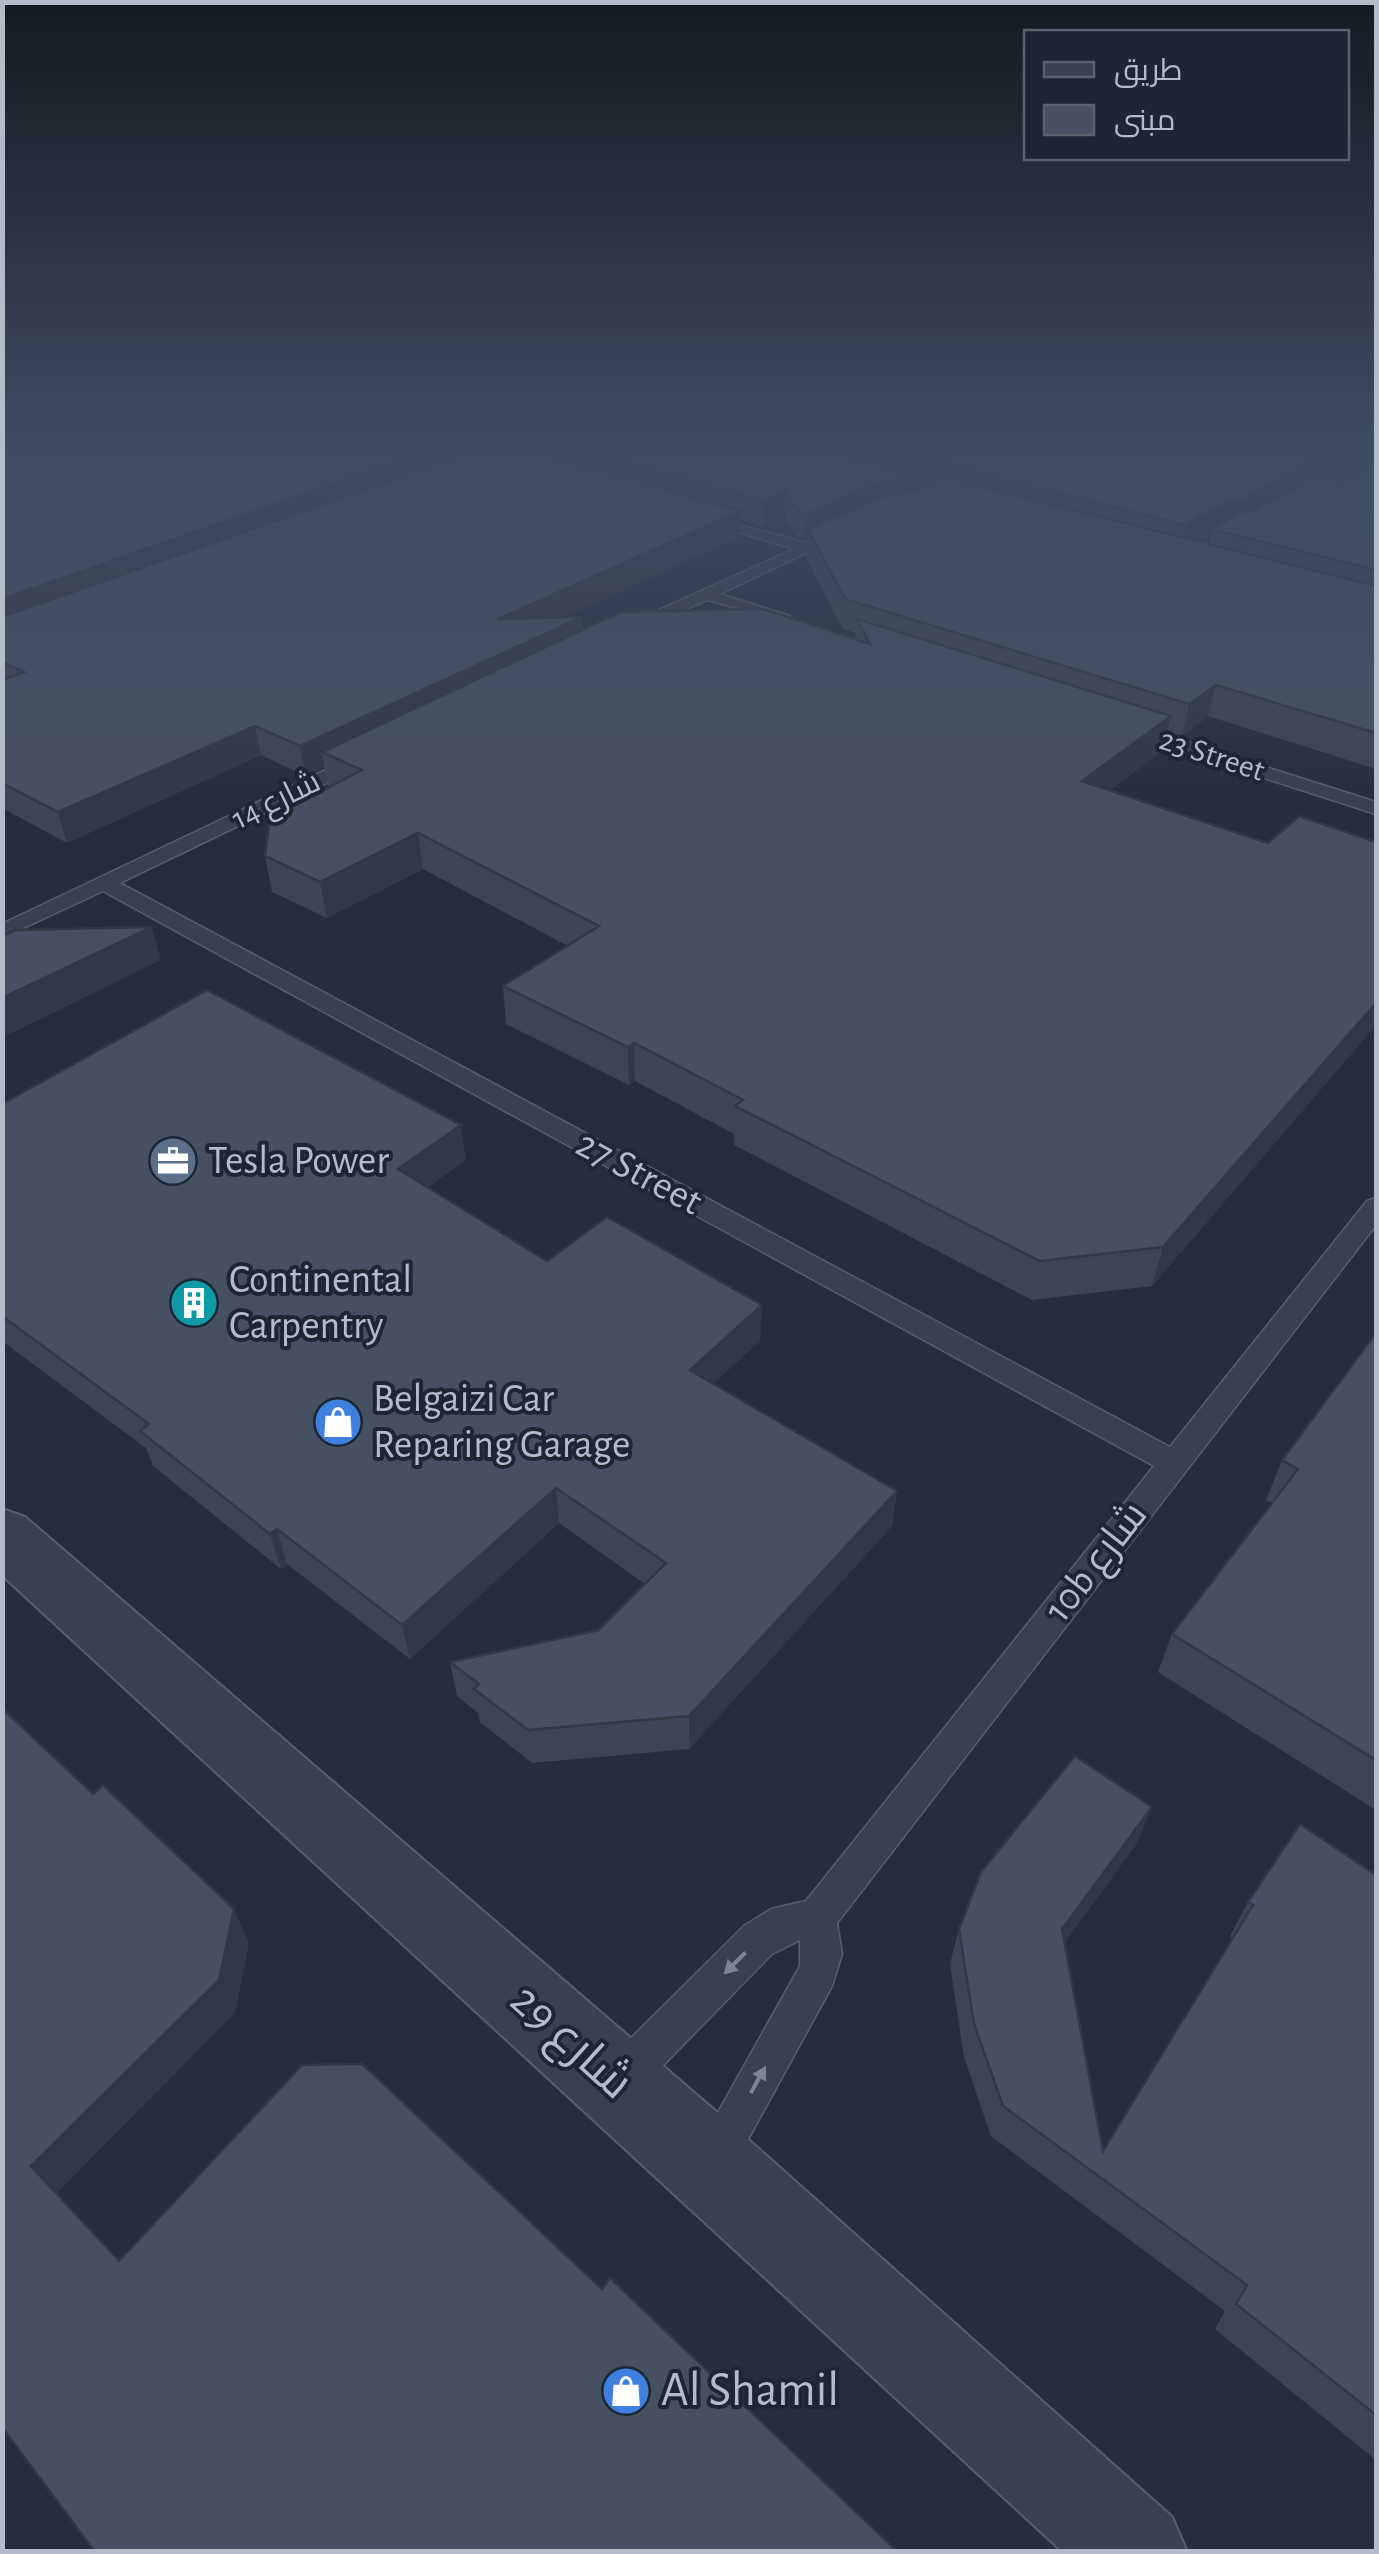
<svg xmlns="http://www.w3.org/2000/svg" width="1379" height="2554" font-family="'Alegreya Sans',Cairo,sans-serif">
	<style>
		.lines { fill: none; stroke-linecap: round; stroke-linejoin: round }
		.lane-casing { stroke: #565f6c; stroke-width: 3 }
		.street-casing { stroke: #565f6c; stroke-width: 4 }
		.lane { fill: #38414e; fill-rule: evenodd }
		.street { fill: #38414e; fill-rule: evenodd }
		.wall { fill: #3b4654; fill-rule: evenodd }
		.shaded-wall { fill: #303945 }
		.building { fill: #455162; stroke: #303945; stroke-width: 2.5 }
		.oneway { fill: #7c8592 }
		.labels { text-anchor: middle; dominant-baseline: central; stroke-width: 8; stroke-linejoin: round; paint-order: stroke }
		.far-street-label { font-size: 32px; fill: #b4bcc9; stroke: #1d2633 }
		.poi-label { font-size: 40px; fill: #b4bcc9; stroke: #1d2633; text-anchor: start }
		.street-label { font-size: 40px; fill: #b4bcc9; stroke: #1d2633 }
		.near-street-label { font-size: 48px; fill: #b4bcc9; stroke: #1d2633 }
		.near-poi-label { font-size: 48px; fill: #b4bcc9; stroke: #1d2633; text-anchor: start }
	</style>
	<rect width="100%" height="100%" fill="#242f3e"/>
	<g class="lines">
		<g class="lane-casing">
			<g id="lane">
				<path d="M 990,447 L 1006,447 L 897,504 L 885,501 Z"/>
				<path d="M 1376,456 L 1376,465 L 1307,501 L 1295,498 Z"/>
				<path d="M 698,514 L 807,543 L 841,529 L 848,533 L 720,594 L 790,616 L 790,622 L 707,600 L 640,630 L 628,630 L 628,624 L 794,549 L 698,520 Z"/>
				<path d="M 1130,724 L 1376,802 L 1376,814 L 1124,733 L 1124,725 Z"/>
				<path d="M 357,755 L 366,761 L 364,765 L 120,883 L 1170,1447 L 1367,1201 L 1376,1198 L 1376,1225 L 837,1923 L 842,1954 L 832,1986 L 729,2174 L 714,2181 L 699,2174 L 692,2159 L 800,1966 L 800,1940 L 772,1954 L 636,2093 L 621,2099 L 606,2093 L 600,2078 L 606,2063 L 744,1926 L 771,1909 L 806,1901 L 1154,1466 L 103,891 L 2,938 L 2,924 Z"/>
			</g>
		</g>
		<g class="street-casing">
			<g id="street">
				<path d="M 1348,447 L 1376,447 L 1376,458 L 1352,452 Z"/>
				<path d="M 2,1509 L 25,1517 L 742,2134 L 1172,2517 L 1187,2552 L 1063,2552 L 2,1575 Z"/>
			</g>
		</g>
		<use href="#lane" class="lane"/>
		<use href="#street" class="street"/>
	</g>
	<g class="wall">
		<path d="M 2,447 L 525,449 L 525,447 L 1289,447 L 1303,484 L 1341,487 L 1376,460 L 1376,769 L 1208,716 L 1182,736 L 1167,732 L 1163,750 L 1110,790 L 1268,843 L 1376,842 L 1376,1025 L 1152,1286 L 1032,1300 L 734,1145 L 734,1134 L 635,1081 L 629,1085 L 506,1024 L 503,986 L 568,946 L 423,869 L 327,918 L 272,892 L 265,856 L 329,787 L 328,786 L 324,767 L 306,776 L 261,755 L 67,843 L 2,808 ZM 939,468 L 938,480 L 911,491 L 912,481 ZM 785,516 L 795,536 L 807,538 L 806,558 L 843,629 L 856,633 L 855,639 L 582,630 L 564,617 L 739,537 L 740,519 L 762,526 ZM 1210,535 L 1208,544 L 1198,541 Z"/>
		<path d="M 2,1104 L 466,1160 L 428,1187 L 547,1261 L 762,1305 L 760,1341 L 713,1383 L 897,1491 L 892,1526 L 689,1749 L 532,1763 L 480,1722 L 478,1713 L 457,1696 L 450,1662 L 599,1630 L 645,1584 L 559,1523 L 410,1659 L 287,1564 L 281,1569 L 153,1466 L 146,1448 L 2,1341 Z"/>
		<path d="M 1376,1333 L 1376,1810 L 1158,1672 L 1172,1634 L 1272,1503 L 1266,1500 L 1282,1460 Z"/>
		<path d="M 1137,1843 L 1064,1943 L 1103,2151 L 1233,1938 L 1230,1936 L 1248,1902 L 1376,1875 L 1376,2460 L 1215,2329 L 1225,2311 L 991,2136 L 964,2057 L 950,1964 L 959,1929 Z"/>
	</g>
	<g class="shaded-wall">
		<path d="M 439,447 L 508,447 L 2,629 L 2,599 Z"/>
		<path d="M 935,447 L 982,447 L 940,463 L 939,468 L 913,481 L 915,457 Z"/>
		<path d="M 1308,463 L 1302,488 L 1238,525 L 1211,529 L 1210,535 L 1180,551 L 1185,525 Z"/>
		<path d="M 913,475 L 910,499 L 808,529 L 807,538 L 806,539 L 807,514 L 871,486 Z"/>
		<path d="M 786,491 L 785,516 L 762,526 L 763,501 Z"/>
		<path d="M 740,511 L 739,537 L 500,646 L 498,619 Z"/>
		<path d="M 582,617 L 583,644 L 322,752 L 324,767 L 306,776 L 300,746 Z"/>
		<path d="M 1216,685 L 1208,716 L 1182,736 L 1189,704 Z"/>
		<path d="M 1171,716 L 1163,750 L 1076,815 L 1082,781 Z"/>
		<path d="M 255,726 L 261,755 L 67,843 L 58,812 Z"/>
		<path d="M 418,833 L 423,869 L 327,918 L 320,882 Z"/>
		<path d="M 152,927 L 161,960 L 2,1038 L 2,998 Z"/>
		<path d="M 1376,1003 L 1376,1025 L 1152,1286 L 1163,1247 Z"/>
		<path d="M 634,1043 L 635,1081 L 629,1085 L 628,1047 Z"/>
		<path d="M 461,1125 L 466,1160 L 404,1204 L 398,1169 Z"/>
		<path d="M 762,1305 L 760,1341 L 690,1405 L 690,1370 Z"/>
		<path d="M 556,1488 L 559,1523 L 410,1659 L 402,1625 Z"/>
		<path d="M 897,1491 L 892,1526 L 689,1749 L 689,1716 Z"/>
		<path d="M 277,1529 L 287,1564 L 281,1569 L 270,1534 Z"/>
		<path d="M 1152,1807 L 1137,1843 L 1049,1964 L 1062,1929 Z"/>
		<path d="M 234,1909 L 249,1943 L 235,2013 L 55,2195 L 31,2166 Z"/>
	</g>
	<g class="building">
		<path d="M 2,447 L 439,447 L 2,599 Z"/>
		<path d="M 486,447 L 517,447 L 740,511 L 498,619 L 582,617 L 300,746 L 255,726 L 58,812 L 2,783 L 2,680 L 24,672 L 2,662 L 2,617 Z"/>
		<path d="M 574,447 L 815,447 L 913,475 L 871,486 L 807,514 L 797,510 L 786,491 L 763,501 Z"/>
		<path d="M 876,447 L 935,447 L 915,457 Z"/>
		<path d="M 972,447 L 1289,447 L 1308,463 L 1243,500 L 1227,503 L 1185,525 L 940,463 Z"/>
		<path d="M 1376,460 L 1376,570 L 1211,529 L 1240,513 L 1256,510 L 1323,472 L 1341,487 Z"/>
		<path d="M 944,478 L 1376,586 L 1376,733 L 1216,685 L 1189,704 L 845,599 L 808,529 L 882,497 L 906,493 Z"/>
		<path d="M 763,609 L 870,644 L 857,619 L 1171,716 L 1082,781 L 1268,843 L 1299,816 L 1376,842 L 1376,1003 L 1163,1247 L 1040,1261 L 735,1106 L 743,1100 L 634,1043 L 628,1047 L 503,986 L 599,926 L 418,833 L 320,882 L 265,856 L 270,818 L 362,770 L 322,752 L 621,612 Z"/>
		<path d="M 152,927 L 2,998 L 2,936 L 15,930 Z"/>
		<path d="M 207,990 L 461,1125 L 398,1169 L 547,1261 L 607,1217 L 762,1305 L 690,1370 L 897,1491 L 689,1716 L 528,1730 L 474,1689 L 479,1684 L 450,1662 L 599,1630 L 666,1563 L 556,1488 L 402,1625 L 277,1529 L 270,1534 L 140,1431 L 149,1424 L 2,1316 L 2,1104 Z"/>
		<path d="M 1376,1333 L 1376,1760 L 1172,1634 L 1298,1469 L 1282,1460 Z"/>
		<path d="M 2,1708 L 93,1794 L 103,1785 L 234,1909 L 219,1980 L 31,2166 L 119,2261 L 302,2065 L 362,2064 L 602,2289 L 610,2278 L 898,2552 L 95,2552 L 2,2427 Z"/>
		<path d="M 1075,1756 L 1152,1807 L 1062,1929 L 1103,2151 L 1253,1905 L 1248,1902 L 1300,1824 L 1376,1875 L 1376,2415 L 1236,2304 L 1247,2285 L 1003,2106 L 974,2024 L 959,1929 L 981,1872 Z"/>
	</g>
	<defs><path id="oneway-solid" d="M-6-.8H1V-3.2L6.5 0L1 3.2V.8H-6Z" transform="scale(2.5)"/></defs>
	<g class="oneway">
		<use href="#oneway-solid" transform="translate(735 1963) rotate(135)"/>
		<use href="#oneway-solid" transform="translate(758 2080) rotate(-61)"/>
	</g>
	<linearGradient id="sky" x2="0" y2="1"><stop stop-color="#141a22"/><stop offset="0.56" stop-color="#3f4d63"/><stop offset="1" stop-color="#3f4d63" stop-opacity="0"/></linearGradient>
	<rect width="1379" height="805" fill="url(#sky)"/>
	<defs>
		<g id="office-disc" transform="scale(2.5)"><circle r="9.5" fill="#5c6f8a" stroke="#1d2633"/><path d="M-6-3h4V-5.5h4V-3h4V5H-6ZM-1-4.5V-3h2v-1.5ZM-6 0V1H6V0Z" fill="#fff"/></g>
		<g id="building-disc" transform="scale(2.5)"><circle r="9.5" fill="#0f9aa8" stroke="#1d2633"/><path d="M-4-6H4V6H1V3H-1V6H-4ZM-2.5-4.3h1.7v1.8h-1.7ZM.8-4.3h1.7v1.8H.8ZM-2.5-1h1.7V.8h-1.7ZM.8-1h1.7V.8H.8Z" fill="#fff"/></g>
		<g id="shop-disc" transform="scale(2.5)"><circle r="9.5" fill="#3f7fe0" stroke="#1d2633"/><path d="M-5-2.5h2.3a2.7 3.5 0 0 1 5.4 0H5L5.5 6h-11ZM-1.5-2.5h3a1.5 2.3 0 0 0-3 0Z" fill="#fff"/></g>
	</defs>
	<g fill-rule="evenodd">
		<use href="#office-disc" x="173" y="1161"/>
		<use href="#building-disc" x="194" y="1303"/>
		<use href="#shop-disc" x="338" y="1422"/>
		<use href="#shop-disc" x="626" y="2391"/>
	</g>
	<g class="labels">
		<g class="far-street-label">
			<text transform="translate(1212 755) rotate(18)">23 Street</text>
			<text transform="translate(276 800) rotate(-26)">شارع 14</text>
		</g>
		<g class="poi-label">
			<text x="208" y="1161">Tesla Power</text>
			<text x="229" y="1280">Continental<tspan x="229" dy="46">Carpentry</tspan></text>
			<text x="373" y="1399">Belgaizi Car<tspan x="373" dy="46">Reparing Garage</tspan></text>
		</g>
		<g class="street-label">
			<text transform="translate(639 1173) rotate(28)">27 Street</text>
			<text transform="translate(1096 1562) rotate(-52)">10b شارع</text>
		</g>
		<g class="near-street-label">
			<text transform="translate(571 2042) rotate(42)">شارع 29</text>
		</g>
		<g class="near-poi-label">
			<text x="661" y="2391">Al Shamil</text>
		</g>
	</g>
	<rect width="1379" height="2554" fill="none" stroke="#b4bcc9" stroke-width="10"/>
	<rect x="1024" y="30" width="325" height="130" fill="#1d2633" stroke="#59626f" stroke-width="2.5"/>
	<rect x="1044" y="62" width="50" height="15" fill="#38414e" stroke="#59626f" stroke-width="2.5"/>
	<text x="1114" y="80" font-size="30" fill="#b4bcc9">طريق</text>
	<rect x="1044" y="105" width="50" height="30" fill="#455162" stroke="#59626f" stroke-width="2.5"/>
	<text x="1114" y="130" font-size="30" fill="#b4bcc9">مبنى</text>
</svg>
